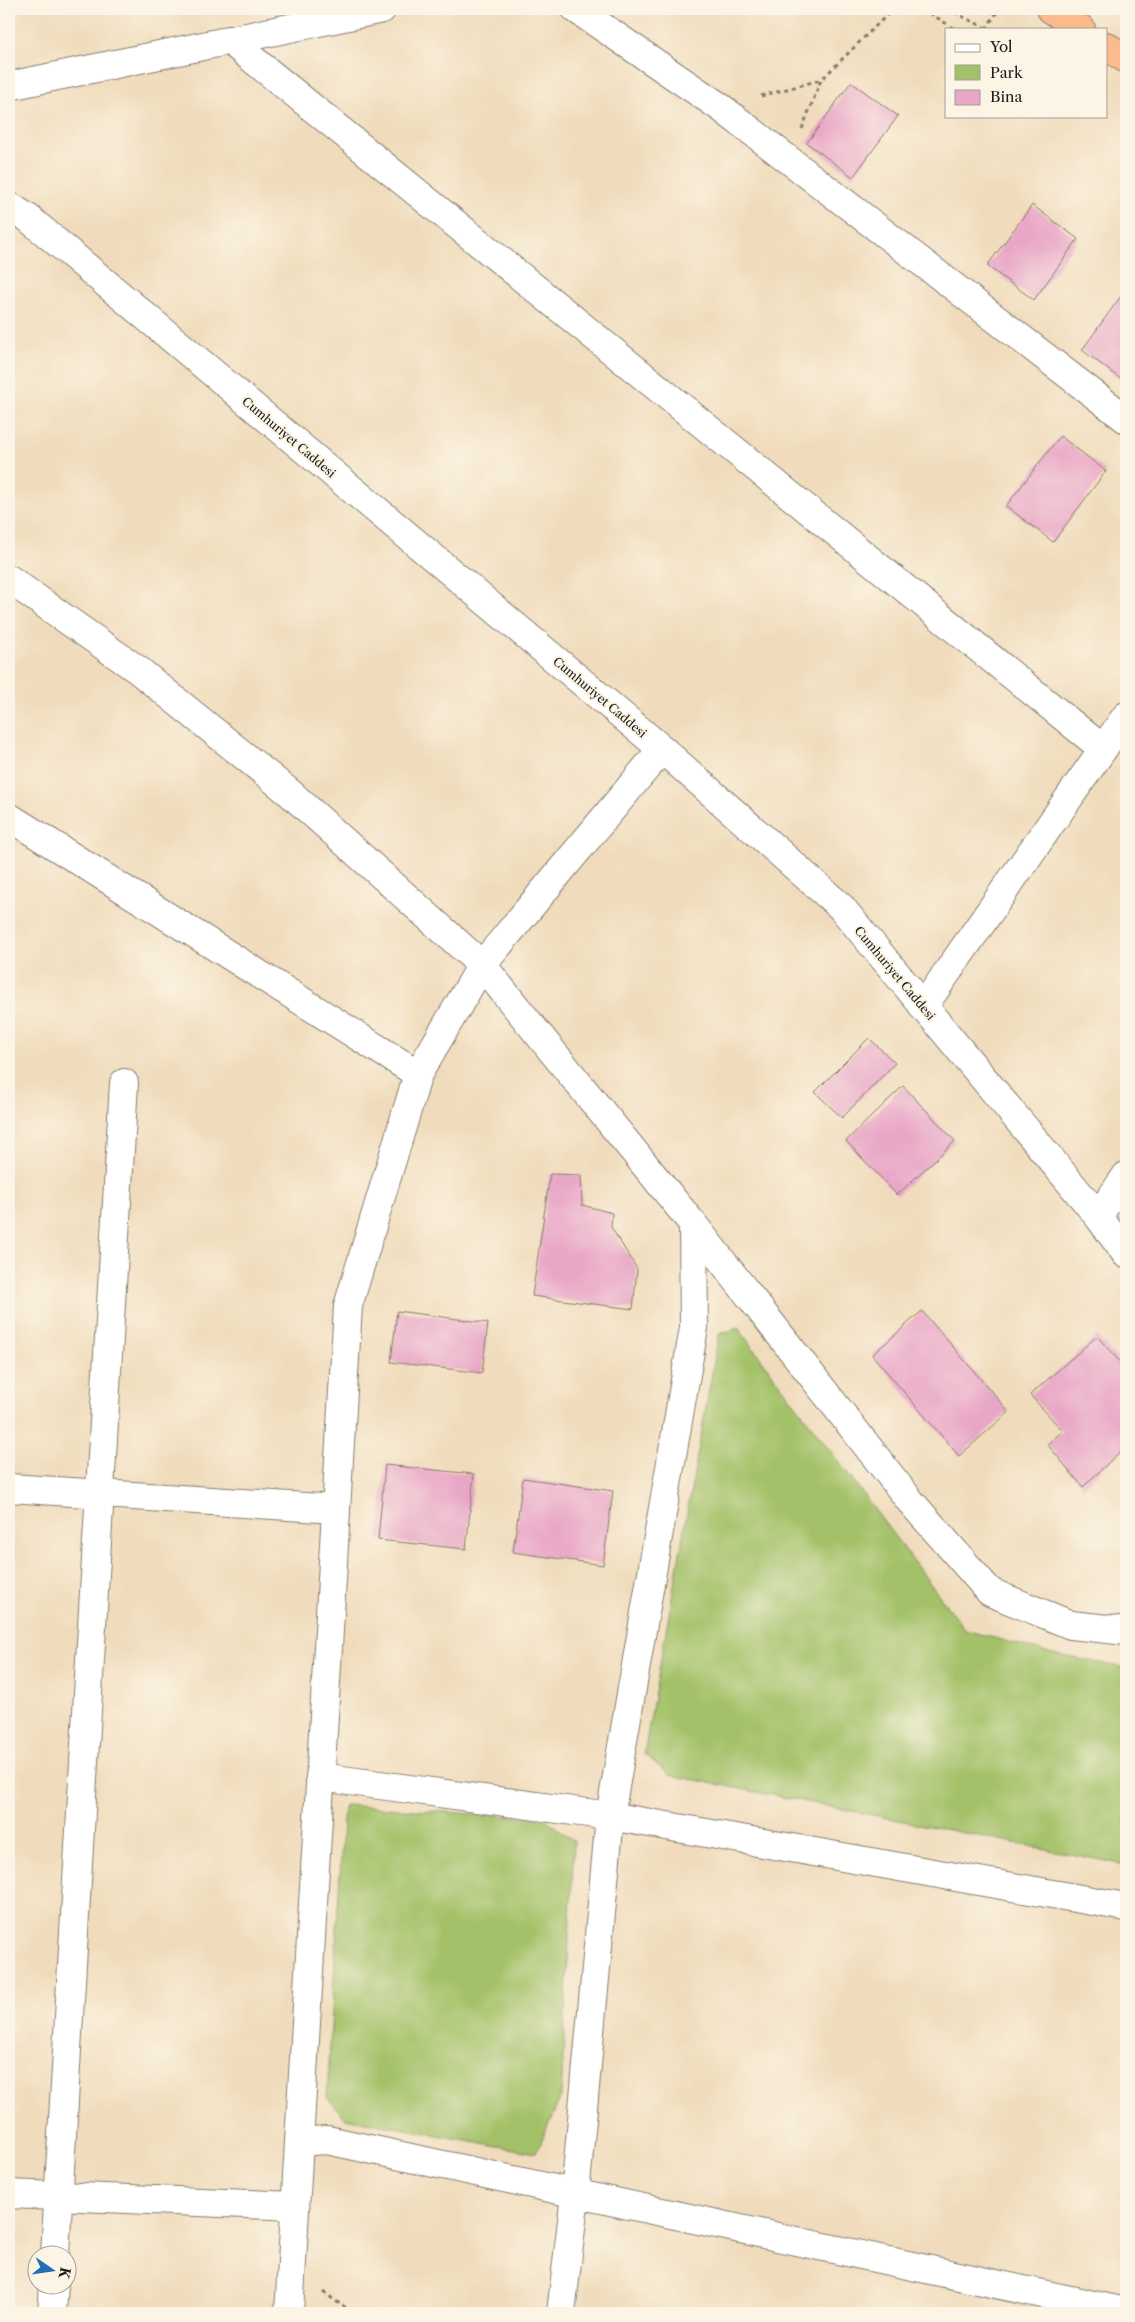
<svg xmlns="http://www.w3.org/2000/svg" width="1135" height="2322" font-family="'Libre Caslon Text',serif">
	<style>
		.green { fill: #a3c168; stroke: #606e42 }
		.building { fill: #e9a7c7 }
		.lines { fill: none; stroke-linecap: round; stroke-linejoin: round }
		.minor-casing { stroke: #867c6c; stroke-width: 30 }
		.tertiary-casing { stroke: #867c6c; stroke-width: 30 }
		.motorway-casing { stroke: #867c6c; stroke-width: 30 }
		.path { stroke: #867c6c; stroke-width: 3; stroke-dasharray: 4 4; stroke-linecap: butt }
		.minor { stroke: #fff; stroke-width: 28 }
		.tertiary { stroke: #fff; stroke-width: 28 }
		.motorway { stroke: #fbbb8c; stroke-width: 28 }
		.labels { text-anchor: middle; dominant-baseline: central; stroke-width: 4.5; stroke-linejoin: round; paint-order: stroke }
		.street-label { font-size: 12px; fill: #1c1c1c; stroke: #fcf5e5 }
	</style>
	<rect width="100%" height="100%" fill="#fcf5e5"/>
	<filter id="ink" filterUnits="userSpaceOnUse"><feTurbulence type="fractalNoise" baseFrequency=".02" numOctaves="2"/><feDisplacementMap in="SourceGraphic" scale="10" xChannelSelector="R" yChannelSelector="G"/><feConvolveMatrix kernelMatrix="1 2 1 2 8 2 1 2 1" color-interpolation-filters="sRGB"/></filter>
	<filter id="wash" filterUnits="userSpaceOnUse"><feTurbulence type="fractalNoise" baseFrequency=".0096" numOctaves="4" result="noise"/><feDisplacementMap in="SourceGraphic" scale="20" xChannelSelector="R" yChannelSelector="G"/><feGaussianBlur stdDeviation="1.12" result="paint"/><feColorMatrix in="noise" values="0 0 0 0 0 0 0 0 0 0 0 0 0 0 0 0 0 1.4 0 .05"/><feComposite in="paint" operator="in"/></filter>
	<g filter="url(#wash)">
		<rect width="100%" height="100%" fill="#f0dcbc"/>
		<g class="green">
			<path d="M 738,1328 L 965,1630 L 1053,1654 L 1126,1668 L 1126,1865 L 670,1775 L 644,1754 L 719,1334 Z"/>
			<path d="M 344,1805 L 546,1819 L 574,1841 L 561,2096 L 536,2153 L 345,2118 L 327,2097 Z"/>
		</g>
		<g id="blocks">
			<g class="building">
				<path d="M 851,82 L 898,116 L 853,177 L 807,143 Z"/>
				<path d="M 1032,205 L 1078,239 L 1034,300 L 987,266 Z"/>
				<path d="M 1126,289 L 1126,383 L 1082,350 Z"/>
				<path d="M 1060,436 L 1106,471 L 1053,542 L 1006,506 Z"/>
				<path d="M 869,1038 L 895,1063 L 842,1118 L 815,1092 Z"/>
				<path d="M 903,1086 L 955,1141 L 897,1195 L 846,1141 Z"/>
				<path d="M 550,1174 L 581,1175 L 582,1205 L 612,1213 L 611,1227 L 637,1269 L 633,1309 L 532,1296 Z"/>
				<path d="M 397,1311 L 488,1323 L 482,1373 L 391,1362 Z"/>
				<path d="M 922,1311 L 1009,1412 L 959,1456 L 872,1355 Z"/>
				<path d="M 1097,1336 L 1126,1369 L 1126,1446 L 1083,1487 L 1047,1444 L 1063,1431 L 1030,1395 Z"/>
				<path d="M 385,1465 L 474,1474 L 466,1549 L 378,1540 Z"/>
				<path d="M 523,1478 L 613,1491 L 603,1565 L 513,1552 Z"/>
			</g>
		</g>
	</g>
	<g filter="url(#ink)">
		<use href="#blocks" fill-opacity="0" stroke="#867c6c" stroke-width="1"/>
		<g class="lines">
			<g class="minor-casing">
				<g id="minor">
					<path d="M 576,9 L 720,107 L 1126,419"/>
					<path d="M 229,40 L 1103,749"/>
					<path d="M 9,86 L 382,9"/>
					<path d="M 9,579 L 138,670 L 290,793 L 482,965 L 693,1224 L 694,1328 L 610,1816 L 575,2195 L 561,2313"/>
					<path d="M 9,817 L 418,1074"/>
					<path d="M 923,1007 L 1126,716"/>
					<path d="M 1098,1216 L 1126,1176"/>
					<path d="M 693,1224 L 911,1502 L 990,1592 L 1071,1625 L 1126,1631"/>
					<path d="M 9,1488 L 336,1509"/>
					<path d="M 320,1777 L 610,1816 L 1126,1907"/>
					<path d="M 299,2142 L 327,2140 L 1126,2312"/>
					<path d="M 9,2194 L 295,2206"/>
					<path d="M 55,2254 L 124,1083"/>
					<path d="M 52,2313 L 54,2284"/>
					<path d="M 289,2313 L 348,1306 L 418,1074 L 482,965 L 662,749"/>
				</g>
			</g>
			<g class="tertiary-casing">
				<path id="tertiary" d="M 9,206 L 28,218 L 662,749 L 841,907 L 1098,1216 L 1126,1254"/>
			</g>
			<g class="motorway-casing">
				<g id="motorway">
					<path d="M 1051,9 L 1081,29"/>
					<path d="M 1106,46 L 1126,59"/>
				</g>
			</g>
			<g class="path">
				<path d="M 923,9 L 955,29"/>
				<path d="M 947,9 L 986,28"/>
				<path d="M 986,29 L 999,9"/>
				<path d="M 761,96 L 820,80"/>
				<path d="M 802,129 L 821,80 L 889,13 L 909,9"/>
				<path d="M 323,2292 L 353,2313"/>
			</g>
			<use href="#minor" class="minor"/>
			<use href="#tertiary" class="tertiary"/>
			<use href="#motorway" class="motorway"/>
		</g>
	</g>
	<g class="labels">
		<g class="street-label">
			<text transform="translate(289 437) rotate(40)">Cumhuriyet Caddesi</text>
			<text transform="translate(600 697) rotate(40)">Cumhuriyet Caddesi</text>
			<text transform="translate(895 973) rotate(50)">Cumhuriyet Caddesi</text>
		</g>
	</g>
	<rect width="1135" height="2322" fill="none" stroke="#fcf5e5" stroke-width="30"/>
	<rect x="945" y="28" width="162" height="90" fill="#fcf5e5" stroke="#a29e95"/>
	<rect x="955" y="44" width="25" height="8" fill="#ffffff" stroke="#a29e95"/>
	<text x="990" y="52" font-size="15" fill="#1c1c1c">Yol</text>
	<rect x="955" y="65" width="25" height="15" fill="#a3c168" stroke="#a29e95"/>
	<text x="990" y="78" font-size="15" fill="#1c1c1c">Park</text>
	<rect x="955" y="90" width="25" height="15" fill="#e9a7c7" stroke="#a29e95"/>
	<text x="990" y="102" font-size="15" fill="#1c1c1c">Bina</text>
	<g transform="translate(52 2270) rotate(103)"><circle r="24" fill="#fcf5e5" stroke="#a29e95"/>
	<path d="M0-4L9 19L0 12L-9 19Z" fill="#1f6fb2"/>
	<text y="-8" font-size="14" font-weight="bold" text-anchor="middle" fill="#1c1c1c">K</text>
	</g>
</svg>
